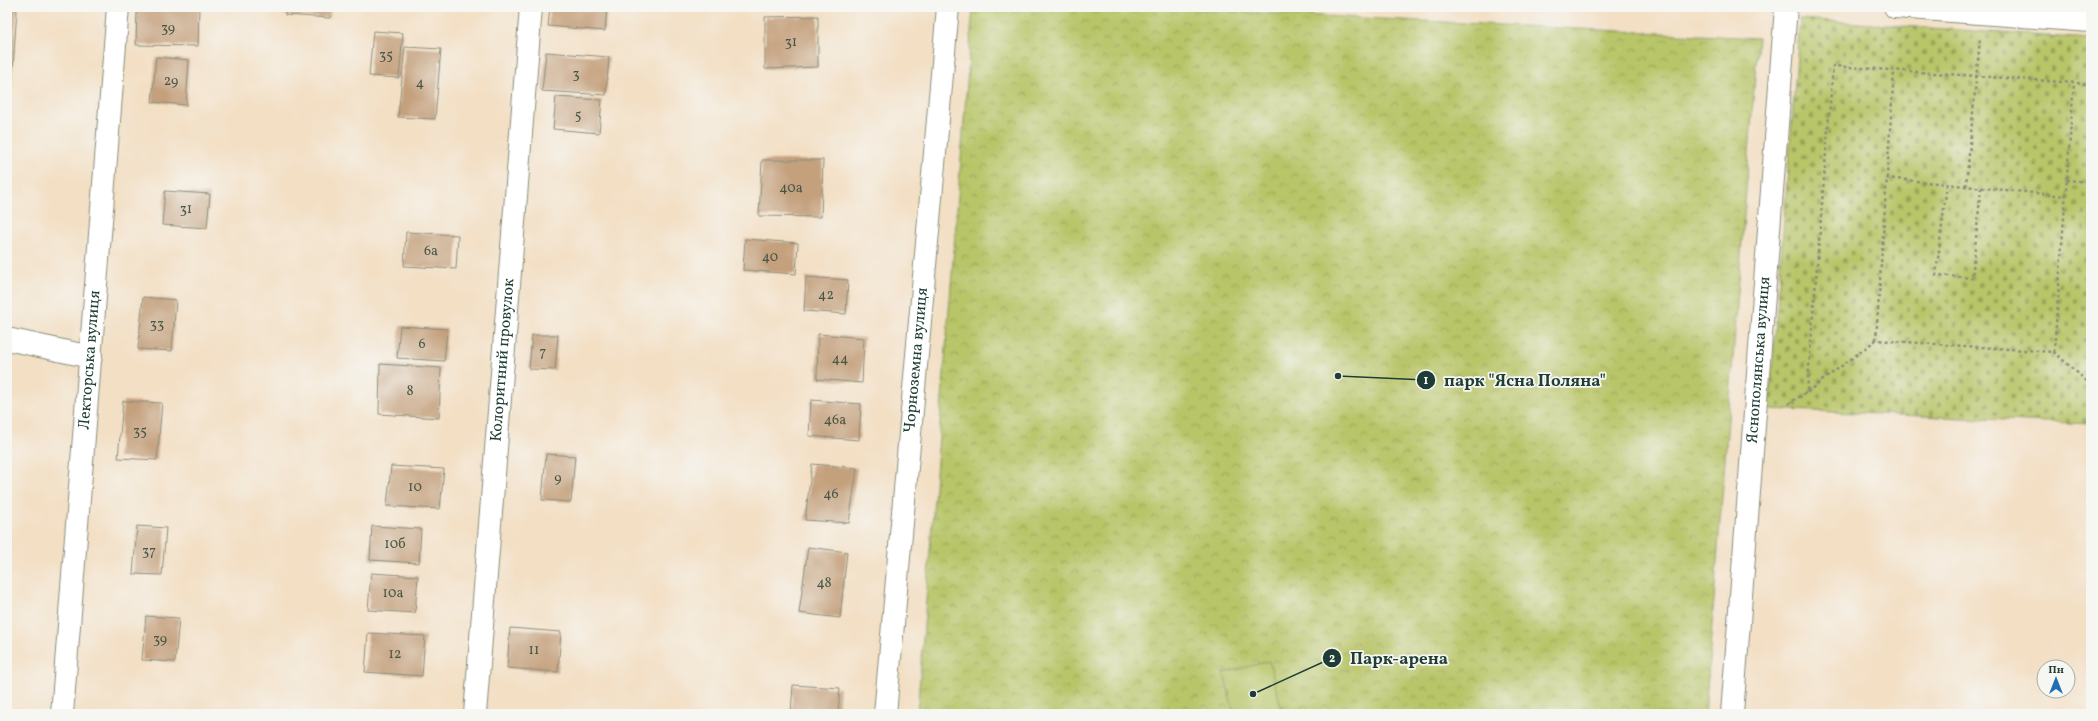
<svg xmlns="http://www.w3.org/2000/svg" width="2098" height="721" font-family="Vollkorn,serif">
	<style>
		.cemetery { fill: url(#cemetery-stones); stroke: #6c814e }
		.park { fill: url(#park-crowns); stroke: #6c814e }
		.pitch { fill: #b8c567; stroke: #6c814e }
		.building { fill: #c4a07d }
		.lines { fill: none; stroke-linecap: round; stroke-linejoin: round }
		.street-casing { stroke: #898e7c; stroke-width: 24 }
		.path { stroke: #898e7c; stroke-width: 2.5; stroke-dasharray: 3 3; stroke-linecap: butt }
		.street { stroke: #fff; stroke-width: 22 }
		.labels { text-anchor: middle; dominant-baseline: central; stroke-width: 3.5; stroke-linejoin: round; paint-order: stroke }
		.number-label { font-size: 14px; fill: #485646 }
		.street-label { font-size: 16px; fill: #1f3d34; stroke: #f6f6f2 }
		.leader { fill: none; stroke: #1f3d34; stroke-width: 1.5 }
		.callout-dot { fill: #1f3d34; stroke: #f6f6f2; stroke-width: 1.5 }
		.mark-label { font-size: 12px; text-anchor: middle; font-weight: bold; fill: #fff }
		.callout-label { font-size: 17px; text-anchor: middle; font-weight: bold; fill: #1f3d34; stroke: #f6f6f2; stroke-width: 3.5; stroke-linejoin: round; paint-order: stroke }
	</style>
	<defs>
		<pattern id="cemetery-stones" width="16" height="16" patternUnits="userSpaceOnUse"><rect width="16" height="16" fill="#b8c567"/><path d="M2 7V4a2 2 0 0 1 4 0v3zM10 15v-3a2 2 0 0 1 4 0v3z" fill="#95a156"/></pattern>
		<pattern id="park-crowns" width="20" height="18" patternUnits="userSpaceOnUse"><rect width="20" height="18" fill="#b8c567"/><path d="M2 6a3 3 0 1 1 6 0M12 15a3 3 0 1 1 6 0" fill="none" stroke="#95a156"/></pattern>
	</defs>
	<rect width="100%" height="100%" fill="#f6f6f2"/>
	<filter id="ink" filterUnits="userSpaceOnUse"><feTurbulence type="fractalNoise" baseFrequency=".025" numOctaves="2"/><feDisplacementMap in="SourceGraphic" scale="8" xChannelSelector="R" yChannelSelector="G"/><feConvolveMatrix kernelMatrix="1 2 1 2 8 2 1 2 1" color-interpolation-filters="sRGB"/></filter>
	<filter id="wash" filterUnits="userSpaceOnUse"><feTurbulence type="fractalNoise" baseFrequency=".012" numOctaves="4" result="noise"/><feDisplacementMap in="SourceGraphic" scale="16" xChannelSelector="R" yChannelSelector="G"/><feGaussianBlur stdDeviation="0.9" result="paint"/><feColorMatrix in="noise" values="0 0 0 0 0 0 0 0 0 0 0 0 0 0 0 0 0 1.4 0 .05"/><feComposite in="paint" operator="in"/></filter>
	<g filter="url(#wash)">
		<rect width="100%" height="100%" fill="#f3dfc4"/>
		<path class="cemetery" d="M 1800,19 L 2091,39 L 2091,424 L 1769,409 Z"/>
		<path class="park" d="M 973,7 L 1147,7 L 1758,38 L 1705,714 L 917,714 Z"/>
		<path class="pitch" d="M 1269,661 L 1283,714 L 1234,714 L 1224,673 Z"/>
		<g id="blocks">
			<g class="building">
				<path d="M 154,7 L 199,7 L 198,46 L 136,45 L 137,9 L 154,11 Z"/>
				<path d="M 285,7 L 331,7 L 330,18 L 285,15 Z"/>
				<path d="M 550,7 L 607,7 L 605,31 L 548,26 Z"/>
				<path d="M 7,9 L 17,10 L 8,137 L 7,137 Z"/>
				<path d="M 818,16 L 818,67 L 765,69 L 765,17 Z"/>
				<path d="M 373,31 L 403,33 L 399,78 L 369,76 Z"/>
				<path d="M 405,47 L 441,49 L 435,119 L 398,117 Z"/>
				<path d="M 546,52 L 609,57 L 606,95 L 542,91 Z"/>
				<path d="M 156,57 L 189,60 L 186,105 L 152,102 Z"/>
				<path d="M 556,97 L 602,100 L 599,133 L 553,129 Z"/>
				<path d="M 762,160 L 823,160 L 821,217 L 759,216 Z"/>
				<path d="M 165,191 L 210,194 L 207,228 L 162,225 Z"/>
				<path d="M 406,232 L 458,235 L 456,269 L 404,266 Z"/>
				<path d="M 745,239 L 798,243 L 796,274 L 743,270 Z"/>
				<path d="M 806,277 L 848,280 L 846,314 L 804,311 Z"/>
				<path d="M 143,297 L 176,300 L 172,351 L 138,349 Z"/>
				<path d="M 400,326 L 447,329 L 444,361 L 397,358 Z"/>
				<path d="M 818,334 L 864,338 L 862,383 L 817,379 Z"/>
				<path d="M 532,335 L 558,335 L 555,370 L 529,369 Z"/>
				<path d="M 380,364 L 441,368 L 439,418 L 379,414 Z"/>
				<path d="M 811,400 L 861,404 L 859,440 L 809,436 Z"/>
				<path d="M 123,401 L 162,403 L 157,460 L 118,458 Z"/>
				<path d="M 546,454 L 575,456 L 571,502 L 542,500 Z"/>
				<path d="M 812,464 L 857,468 L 849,523 L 805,520 Z"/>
				<path d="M 391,466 L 444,469 L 440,509 L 387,506 Z"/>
				<path d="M 137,526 L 166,528 L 162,575 L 133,574 Z"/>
				<path d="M 372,526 L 421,529 L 419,563 L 370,560 Z"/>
				<path d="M 808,547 L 847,552 L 840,618 L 799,613 Z"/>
				<path d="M 371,573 L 418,576 L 415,613 L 368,610 Z"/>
				<path d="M 146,616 L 179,618 L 175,662 L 142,660 Z"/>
				<path d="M 7,622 L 10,623 L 8,652 L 7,652 Z"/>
				<path d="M 510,628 L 561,632 L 558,672 L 507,668 Z"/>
				<path d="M 368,633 L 425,636 L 422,676 L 365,672 Z"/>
				<path d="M 793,685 L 840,688 L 838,714 L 791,714 Z"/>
			</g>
		</g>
	</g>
	<g filter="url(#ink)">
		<use href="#blocks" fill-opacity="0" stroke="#898e7c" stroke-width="1"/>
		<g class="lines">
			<g class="street-casing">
				<g id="street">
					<path d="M 1895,7 L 2091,21"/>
					<path d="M 7,339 L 91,357"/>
					<path id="s1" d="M 62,714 L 118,7"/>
					<path id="s2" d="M 475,714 L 531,7"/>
					<path id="s3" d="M 885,714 L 948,7"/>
					<path id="s4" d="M 1732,714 L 1786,7"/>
				</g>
			</g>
			<g class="path">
				<path d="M 1886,178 L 2065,196"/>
				<path d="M 2066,180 L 2091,182"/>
				<path d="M 1947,184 L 1936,275 L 1972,278 L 1981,188"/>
				<path d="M 1966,186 L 1980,39"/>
				<path d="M 1876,340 L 1894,71"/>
				<path d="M 2054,352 L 2074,83"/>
				<path d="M 1807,392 L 1876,340 L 2054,352 L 2091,385"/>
				<path d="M 1788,404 L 1807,392 L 1833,66 L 2091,84"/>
			</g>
			<use href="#street" class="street"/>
		</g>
	</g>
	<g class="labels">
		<g class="number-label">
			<text x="168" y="28">39</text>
			<text x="791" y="42">31</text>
			<text x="386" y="55">35</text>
			<text x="576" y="74">3</text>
			<text x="171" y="81">29</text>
			<text x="420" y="83">4</text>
			<text x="578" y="115">5</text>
			<text x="791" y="188">40а</text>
			<text x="186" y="209">31</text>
			<text x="431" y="251">6а</text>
			<text x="770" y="257">40</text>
			<text x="826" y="295">42</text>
			<text x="157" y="324">33</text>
			<text x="422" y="344">6</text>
			<text x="543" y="352">7</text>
			<text x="840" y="359">44</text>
			<text x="410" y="391">8</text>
			<text x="835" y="420">46а</text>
			<text x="140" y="431">35</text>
			<text x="558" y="478">9</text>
			<text x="415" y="487">10</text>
			<text x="831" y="494">46</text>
			<text x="395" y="544">10б</text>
			<text x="149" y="551">37</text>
			<text x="824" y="583">48</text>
			<text x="393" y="593">10а</text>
			<text x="160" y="639">39</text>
			<text x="534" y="650">11</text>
			<text x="395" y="654">12</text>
		</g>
		<g class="street-label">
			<text stroke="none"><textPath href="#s2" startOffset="355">Колоритний провулок</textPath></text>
			<text stroke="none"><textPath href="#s3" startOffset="355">Чорноземна вулиця</textPath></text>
			<text stroke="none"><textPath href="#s1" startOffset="355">Лекторська вулиця</textPath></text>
			<text stroke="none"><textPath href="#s4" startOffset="355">Яснополянська вулиця</textPath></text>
		</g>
	</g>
	<path class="leader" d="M1338 376L1426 380M1253 694L1332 658"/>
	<g class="callout-dot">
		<circle cx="1338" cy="376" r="4"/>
		<circle cx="1253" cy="694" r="4"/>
		<circle cx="1426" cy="380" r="10"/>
		<circle cx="1332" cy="658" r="10"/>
	</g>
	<g class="mark-label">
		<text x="1426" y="384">1</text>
		<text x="1332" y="662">2</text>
	</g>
	<g class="callout-label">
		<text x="1525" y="386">парк "Ясна Поляна"</text>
		<text x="1399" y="664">Парк-арена</text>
	</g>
	<rect width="2098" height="721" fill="none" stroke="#f6f6f2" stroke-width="24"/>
	<g transform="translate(2056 679)"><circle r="19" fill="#f6f6f2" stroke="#a0aca6"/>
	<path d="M0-3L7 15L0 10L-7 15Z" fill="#1f6fb2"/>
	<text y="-6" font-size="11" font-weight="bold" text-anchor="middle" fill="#1f3d34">Пн</text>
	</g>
</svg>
